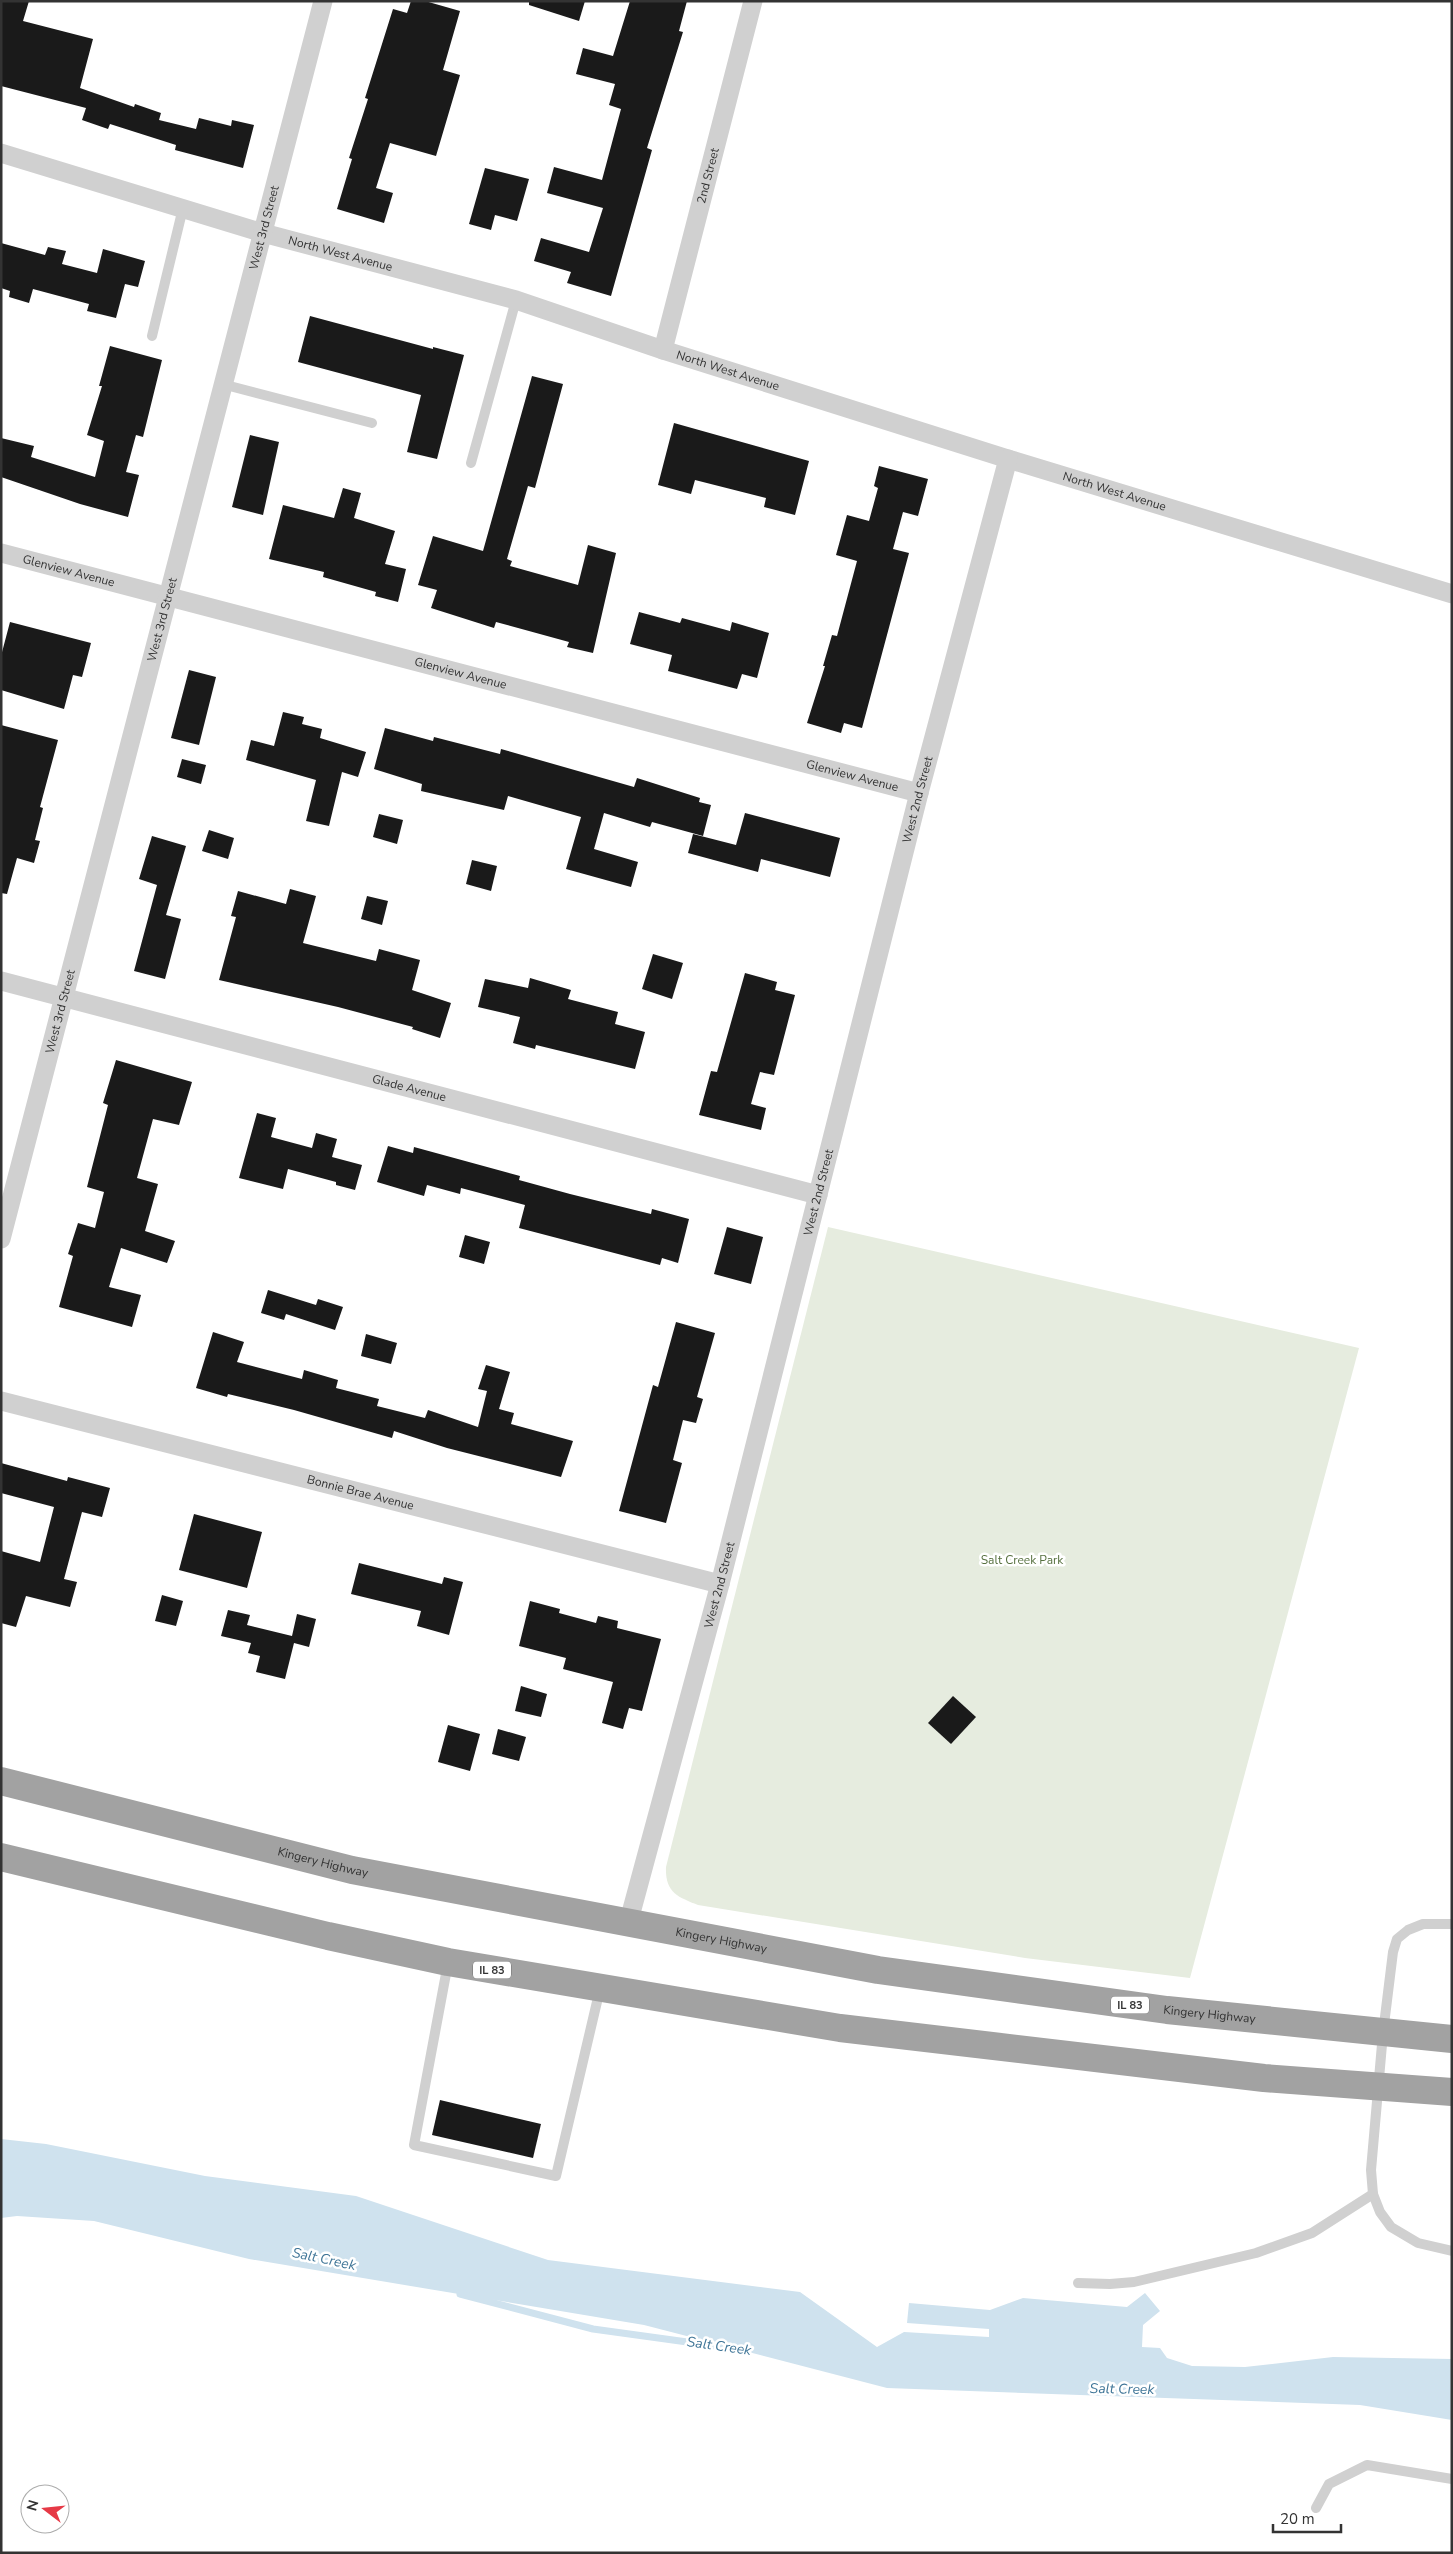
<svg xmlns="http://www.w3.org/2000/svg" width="1453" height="2554" font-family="'Nunito Sans',sans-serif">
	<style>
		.green { fill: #e6ecdf }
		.water { fill: #cfe2ee }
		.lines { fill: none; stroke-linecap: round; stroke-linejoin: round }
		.stream { stroke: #cfe2ee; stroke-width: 7 }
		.building { fill: #1a1a1a }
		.service { stroke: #d0d0d0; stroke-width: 10 }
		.minor { stroke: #d0d0d0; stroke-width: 19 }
		.trunk { stroke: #a2a2a2; stroke-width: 28 }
		.labels { text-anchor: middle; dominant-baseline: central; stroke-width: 5; stroke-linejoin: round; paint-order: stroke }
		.shield { fill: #fff; stroke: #707070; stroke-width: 1 }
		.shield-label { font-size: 11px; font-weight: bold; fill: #333 }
		.street-label { font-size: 12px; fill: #333; stroke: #fff }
		.park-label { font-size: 12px; fill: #56703f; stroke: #fff }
		.water-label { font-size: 14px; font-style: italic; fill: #3f7597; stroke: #fff }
	</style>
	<rect width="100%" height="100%" fill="#fff"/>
	<path class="green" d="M 828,1227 L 1359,1348 L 1190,1978 L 1025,1958 L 698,1905 C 677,1897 665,1892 666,1867 Z"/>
	<path class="water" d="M 1,2139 L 46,2144 L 205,2176 L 356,2196 L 548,2260 L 800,2292 L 877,2347 L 904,2332 L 989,2337 L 989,2329 L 907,2323 L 909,2303 L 990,2310 L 1023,2298 L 1127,2307 L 1145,2293 L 1160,2311 L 1143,2325 L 1142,2347 L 1160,2348 L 1167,2358 L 1192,2366 L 1245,2367 L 1333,2357 L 1452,2359 L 1452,2420 L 1360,2405 L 887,2388 L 644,2325 L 249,2259 L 94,2221 L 17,2216 L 1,2218 Z"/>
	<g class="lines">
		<path class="stream" d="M 460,2294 L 593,2329 L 738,2349"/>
	</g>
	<g class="building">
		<path d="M 1,1 L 29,1 L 23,21 L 93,39 L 80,88 L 134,107 L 135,104 L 161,113 L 159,120 L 196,129 L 199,118 L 231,126 L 232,120 L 254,125 L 243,168 L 175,150 L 176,145 L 110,124 L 108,129 L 82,120 L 86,108 L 1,86 Z"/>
		<path d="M 411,1 L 425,1 L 460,11 L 443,70 L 460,75 L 436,156 L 390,143 L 376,188 L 393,193 L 384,223 L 337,209 L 352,159 L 349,158 L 368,99 L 365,98 L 393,9 L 407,13 Z"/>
		<path d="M 529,1 L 585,1 L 579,21 L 529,5 Z"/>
		<path d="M 630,1 L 687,1 L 679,31 L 683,32 L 647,148 L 652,150 L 611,296 L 567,283 L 571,272 L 534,261 L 541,238 L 589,252 L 603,208 L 547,193 L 554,167 L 602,180 L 621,109 L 609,105 L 615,84 L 576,74 L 583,48 L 613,56 Z"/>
		<path d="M 485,168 L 529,179 L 517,221 L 495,215 L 491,230 L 469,224 Z"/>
		<path d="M 1,243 L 45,255 L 48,247 L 66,251 L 62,264 L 97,273 L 103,249 L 145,261 L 138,287 L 125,284 L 116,318 L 87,311 L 89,304 L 33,289 L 29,303 L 9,297 L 10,291 L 1,288 Z"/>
		<path d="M 310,316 L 433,349 L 433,347 L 464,355 L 437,459 L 407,452 L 421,395 L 298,362 Z"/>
		<path d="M 110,346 L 162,360 L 143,437 L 136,435 L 126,472 L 139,475 L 128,517 L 80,504 L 1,477 L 1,438 L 34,446 L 31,457 L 95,477 L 104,441 L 87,435 L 102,386 L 99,386 Z"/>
		<path d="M 532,376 L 563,384 L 535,488 L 528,486 L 507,559 L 512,561 L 510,566 L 578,585 L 588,545 L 616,553 L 593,653 L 567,647 L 569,642 L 496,622 L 494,628 L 431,608 L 437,590 L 418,585 L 433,536 L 483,551 Z"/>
		<path d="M 674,423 L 809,461 L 795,515 L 764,507 L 766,498 L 695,480 L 691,494 L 658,485 Z"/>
		<path d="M 250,435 L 279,442 L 263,515 L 232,507 Z"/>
		<path d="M 879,466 L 928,479 L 918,516 L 903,512 L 893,549 L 909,553 L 862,728 L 844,723 L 841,733 L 807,723 L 825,666 L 823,666 L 832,635 L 837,636 L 857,561 L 836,555 L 847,515 L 869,521 L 878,488 L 874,486 Z"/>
		<path d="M 343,488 L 361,493 L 354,518 L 395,531 L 385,564 L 406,569 L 398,602 L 375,596 L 376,592 L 323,577 L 324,572 L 269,559 L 283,505 L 334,518 Z"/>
		<path d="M 639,612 L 680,623 L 682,618 L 730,631 L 732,622 L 769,633 L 757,678 L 742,674 L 737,689 L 668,671 L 672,655 L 630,644 Z"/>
		<path d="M 10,622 L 91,643 L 82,677 L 73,675 L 64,709 L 1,690 L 1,656 Z"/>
		<path d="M 189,670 L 216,677 L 199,745 L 171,738 Z"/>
		<path d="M 283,712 L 304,717 L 302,724 L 322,729 L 320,738 L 366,752 L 358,777 L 342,772 L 329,826 L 306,821 L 316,780 L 246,760 L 251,740 L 274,746 Z"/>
		<path d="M 1,725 L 58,740 L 40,807 L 43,808 L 35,840 L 40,841 L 34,863 L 17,858 L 7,894 L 1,893 Z"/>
		<path d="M 385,728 L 433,741 L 434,737 L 500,754 L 501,749 L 634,787 L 637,778 L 700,798 L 699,802 L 711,805 L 703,836 L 652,822 L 650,827 L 604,813 L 594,849 L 638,862 L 631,887 L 566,869 L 581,817 L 508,796 L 504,810 L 421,791 L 422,784 L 374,769 Z"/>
		<path d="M 182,759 L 206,765 L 201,784 L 177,777 Z"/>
		<path d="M 745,813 L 840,838 L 830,877 L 761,859 L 758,872 L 688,853 L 693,834 L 736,845 Z"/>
		<path d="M 379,814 L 403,820 L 397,844 L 373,837 Z"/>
		<path d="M 209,830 L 234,838 L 228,859 L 202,851 Z"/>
		<path d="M 152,836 L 186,846 L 166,915 L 181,919 L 165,979 L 134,971 L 157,885 L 139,879 Z"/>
		<path d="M 472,860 L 497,866 L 491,891 L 466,884 Z"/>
		<path d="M 290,889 L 316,896 L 303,943 L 376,961 L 379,949 L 420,960 L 412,990 L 451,1003 L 440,1038 L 412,1029 L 413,1027 L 338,1007 L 219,980 L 236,917 L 231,916 L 238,891 L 286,904 Z"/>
		<path d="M 367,896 L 388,901 L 382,925 L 361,919 Z"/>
		<path d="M 653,954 L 683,963 L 672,999 L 642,989 Z"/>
		<path d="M 745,973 L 777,982 L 775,990 L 795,995 L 774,1075 L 760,1072 L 751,1104 L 766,1108 L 761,1130 L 699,1115 L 711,1071 L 717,1072 Z"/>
		<path d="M 530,978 L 571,990 L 568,999 L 618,1012 L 615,1024 L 645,1032 L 635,1069 L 536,1045 L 535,1049 L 513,1043 L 520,1017 L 478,1007 L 485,979 L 528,988 Z"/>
		<path d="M 116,1060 L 192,1082 L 179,1125 L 153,1119 L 137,1178 L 158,1184 L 145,1231 L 175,1241 L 167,1263 L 121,1248 L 109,1287 L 141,1295 L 132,1327 L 59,1307 L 73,1256 L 68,1254 L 78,1223 L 95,1228 L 104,1192 L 87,1187 L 108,1105 L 103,1103 Z"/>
		<path d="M 257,1113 L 276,1118 L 271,1137 L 312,1148 L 316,1133 L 337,1139 L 332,1157 L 362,1165 L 355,1190 L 336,1185 L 336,1182 L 288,1169 L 283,1189 L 239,1178 Z"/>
		<path d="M 388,1146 L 413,1153 L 414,1147 L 520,1176 L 519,1180 L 570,1194 L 651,1214 L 652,1209 L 689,1219 L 678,1263 L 662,1258 L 660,1265 L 519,1228 L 525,1205 L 461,1188 L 460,1194 L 427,1185 L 424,1196 L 377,1182 Z"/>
		<path d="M 727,1227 L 763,1237 L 751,1284 L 714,1274 Z"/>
		<path d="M 465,1235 L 490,1242 L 484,1264 L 459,1257 Z"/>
		<path d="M 268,1290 L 316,1305 L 318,1299 L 343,1307 L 335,1330 L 286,1314 L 284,1320 L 261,1313 Z"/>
		<path d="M 676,1322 L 715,1333 L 697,1397 L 703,1399 L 696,1423 L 683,1420 L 673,1460 L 682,1463 L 666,1523 L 619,1511 L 653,1385 L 658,1387 Z"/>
		<path d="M 213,1332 L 244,1342 L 237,1362 L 302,1379 L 304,1370 L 338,1380 L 336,1388 L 379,1399 L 377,1406 L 425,1418 L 428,1410 L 478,1427 L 487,1391 L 478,1389 L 486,1365 L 510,1372 L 499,1409 L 514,1413 L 511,1424 L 573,1441 L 561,1477 L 447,1448 L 394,1431 L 392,1438 L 294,1410 L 228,1394 L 227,1397 L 196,1388 Z"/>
		<path d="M 366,1334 L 397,1343 L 391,1364 L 361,1356 Z"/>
		<path d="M 1,1463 L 67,1481 L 68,1477 L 110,1488 L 102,1517 L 82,1512 L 64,1579 L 77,1582 L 70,1607 L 26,1596 L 16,1627 L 1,1623 L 1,1551 L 40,1562 L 54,1507 L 1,1493 Z"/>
		<path d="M 194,1514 L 262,1532 L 247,1588 L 179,1570 Z"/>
		<path d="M 359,1563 L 442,1584 L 444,1577 L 463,1582 L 449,1635 L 417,1626 L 421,1611 L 351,1594 Z"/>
		<path d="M 162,1595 L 183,1601 L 176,1626 L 155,1621 Z"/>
		<path d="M 530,1601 L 560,1609 L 559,1613 L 596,1623 L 598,1616 L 618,1621 L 617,1628 L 661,1639 L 642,1711 L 629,1708 L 623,1729 L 602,1723 L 613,1682 L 563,1669 L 566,1658 L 519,1646 Z"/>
		<path d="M 228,1610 L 250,1615 L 247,1625 L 292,1636 L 297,1614 L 316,1619 L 309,1647 L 294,1643 L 285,1679 L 256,1672 L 260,1656 L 248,1653 L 251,1643 L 221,1636 Z"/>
		<path d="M 521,1686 L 547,1694 L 541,1717 L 515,1711 Z"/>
		<path d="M 953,1696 L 976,1717 L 951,1744 L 928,1723 Z"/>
		<path d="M 448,1725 L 480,1734 L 470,1771 L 438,1762 Z"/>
		<path d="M 498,1729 L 526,1737 L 519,1761 L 492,1754 Z"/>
		<path d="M 440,2100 L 541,2124 L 533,2158 L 432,2135 Z"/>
	</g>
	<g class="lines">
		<g class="service">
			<path d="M 152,336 L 183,208"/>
			<path d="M 222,384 L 372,423"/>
			<path d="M 471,463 L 516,300"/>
			<path d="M 1452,1924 L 1423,1924 L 1408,1930 L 1397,1939 L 1393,1952 L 1383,2033 L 1371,2170 L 1373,2194 L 1380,2212 L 1391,2227 L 1418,2243 L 1452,2251"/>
			<path d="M 448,1963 L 414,2145 L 556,2176 L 600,1989"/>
			<path d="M 1078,2283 L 1110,2284 L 1134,2282 L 1256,2253 L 1312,2233 L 1373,2194"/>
			<path d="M 1316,2508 L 1329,2484 L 1367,2465 L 1452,2479"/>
		</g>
		<g class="minor">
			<path id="s1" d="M 1,153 L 263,233 L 516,300 L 663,350 L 1008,459 L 1452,594"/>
			<path id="s2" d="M 663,350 L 753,1"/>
			<path id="s3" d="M 1,553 L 919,793"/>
			<path id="s4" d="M 1,981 L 818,1195"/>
			<path id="s5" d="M 1,1239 L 323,1"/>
			<path id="s6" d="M 1,1401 L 720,1584"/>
			<path id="s7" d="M 628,1924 L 720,1584 L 919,793 L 1008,459"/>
		</g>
		<g class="trunk">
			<path id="s8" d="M 1,1781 L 352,1870 L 878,1970 L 1167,2010 L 1452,2039"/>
			<path d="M 1,1857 L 328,1936 L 448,1962 L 840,2028 L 1264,2078 L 1452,2092"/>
		</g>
	</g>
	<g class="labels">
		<g class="shield">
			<rect x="473" y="1961.5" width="38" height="17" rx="4"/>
			<rect x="1111" y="1996.5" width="38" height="17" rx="4"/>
		</g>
		<g class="shield-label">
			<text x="492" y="1970">IL 83</text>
			<text x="1130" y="2005">IL 83</text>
		</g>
		<g class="street-label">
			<text stroke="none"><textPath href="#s2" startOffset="180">2nd Street</textPath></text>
			<text stroke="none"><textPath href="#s5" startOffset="1045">West 3rd Street</textPath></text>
			<text stroke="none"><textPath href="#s1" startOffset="354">North West Avenue</textPath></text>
			<text stroke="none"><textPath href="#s1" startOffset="759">North West Avenue</textPath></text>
			<text stroke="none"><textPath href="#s1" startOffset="1164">North West Avenue</textPath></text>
			<text stroke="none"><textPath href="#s3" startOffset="70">Glenview Avenue</textPath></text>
			<text stroke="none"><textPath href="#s5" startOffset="640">West 3rd Street</textPath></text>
			<text stroke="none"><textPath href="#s3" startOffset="475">Glenview Avenue</textPath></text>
			<text stroke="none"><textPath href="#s3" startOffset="880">Glenview Avenue</textPath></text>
			<text stroke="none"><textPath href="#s7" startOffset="1161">West 2nd Street</textPath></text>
			<text stroke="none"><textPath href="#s5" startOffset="235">West 3rd Street</textPath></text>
			<text stroke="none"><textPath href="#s4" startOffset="422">Glade Avenue</textPath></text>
			<text stroke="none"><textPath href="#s7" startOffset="756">West 2nd Street</textPath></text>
			<text stroke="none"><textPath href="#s6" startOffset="371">Bonnie Brae Avenue</textPath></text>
			<text stroke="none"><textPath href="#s7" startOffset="351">West 2nd Street</textPath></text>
			<text stroke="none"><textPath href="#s8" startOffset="332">Kingery Highway</textPath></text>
			<text stroke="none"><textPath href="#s8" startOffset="738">Kingery Highway</textPath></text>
			<text stroke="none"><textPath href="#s8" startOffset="1232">Kingery Highway</textPath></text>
		</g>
		<g class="park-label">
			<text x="1022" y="1560">Salt Creek Park</text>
		</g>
		<g class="water-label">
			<text transform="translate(324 2259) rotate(12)">Salt Creek</text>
			<text transform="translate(719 2346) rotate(8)">Salt Creek</text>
			<text transform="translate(1122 2389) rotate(1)">Salt Creek</text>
		</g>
	</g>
	<rect width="1453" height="2554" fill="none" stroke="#333333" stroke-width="5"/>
	<g transform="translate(45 2509) rotate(286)"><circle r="24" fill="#ffffff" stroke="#adadad"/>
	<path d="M0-4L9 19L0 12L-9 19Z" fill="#e63946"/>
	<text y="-8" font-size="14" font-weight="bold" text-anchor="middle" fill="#333333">N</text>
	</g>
	<path d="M1273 2524v8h68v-8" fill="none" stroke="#333333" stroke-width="2.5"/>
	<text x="1280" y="2524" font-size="15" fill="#333333" stroke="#ffffff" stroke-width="4" paint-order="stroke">20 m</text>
</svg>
